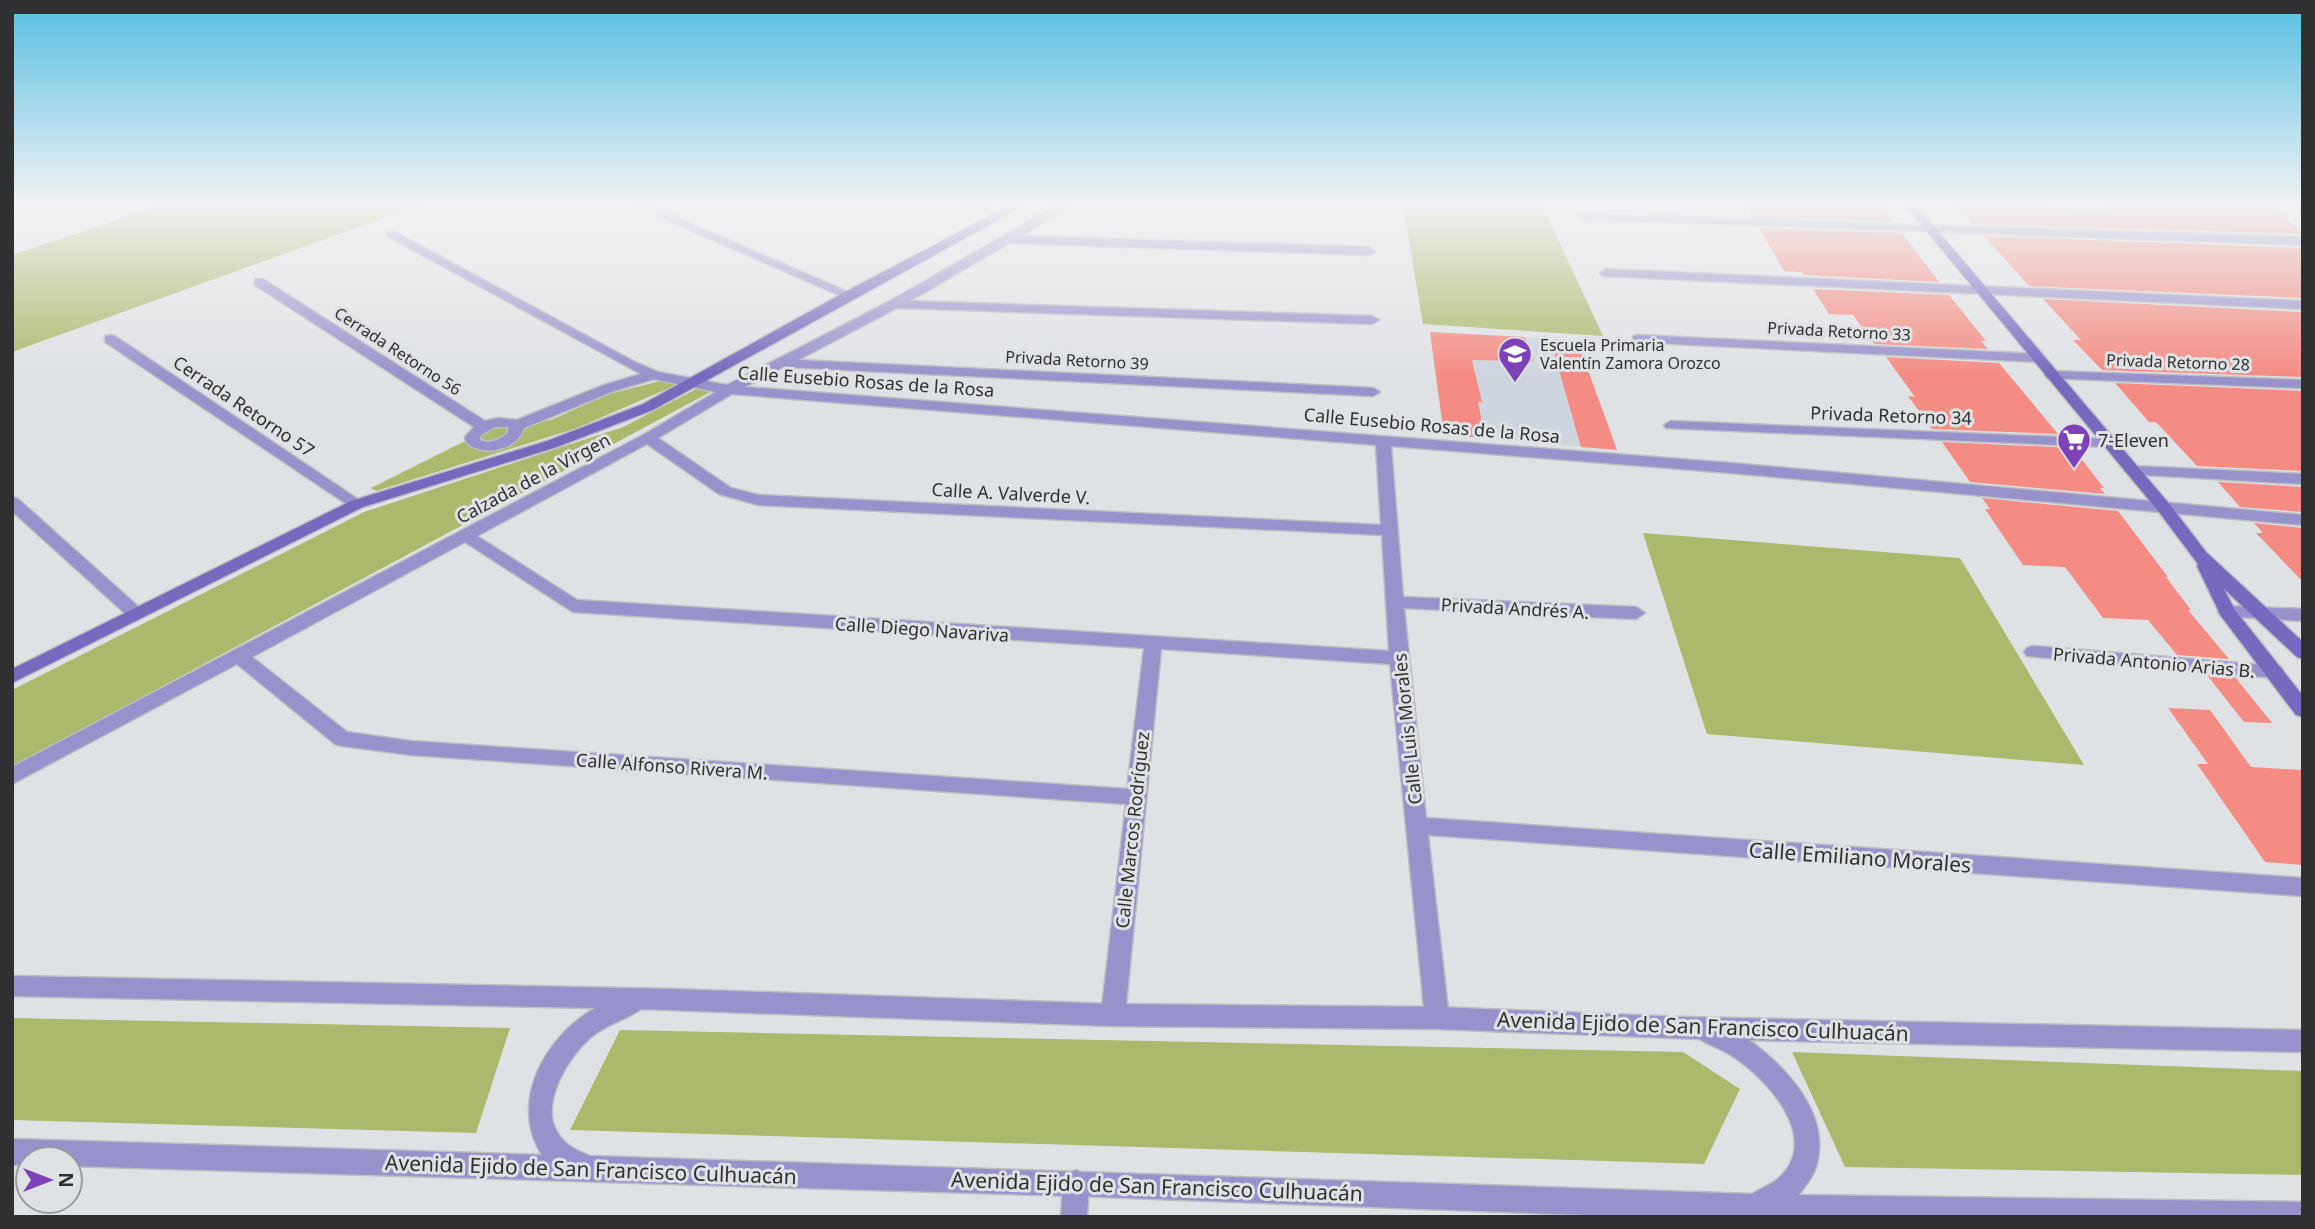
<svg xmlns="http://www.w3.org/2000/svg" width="2315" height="1229" font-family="'Noto Sans',sans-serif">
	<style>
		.built { fill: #cdd5de }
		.green { fill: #aab96c }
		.building { fill: #f48c83 }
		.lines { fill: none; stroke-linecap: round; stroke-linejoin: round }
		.minor-casing { stroke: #bcbec1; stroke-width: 3 }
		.tertiary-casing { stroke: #bcbec1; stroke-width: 3 }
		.secondary-casing { stroke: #bcbec1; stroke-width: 3 }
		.minor { fill: #9892cc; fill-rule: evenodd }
		.tertiary { fill: #9892cc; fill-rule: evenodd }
		.secondary { fill: #7669be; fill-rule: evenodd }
		.labels { text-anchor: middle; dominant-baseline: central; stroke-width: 6; stroke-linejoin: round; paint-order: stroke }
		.far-street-label { font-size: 16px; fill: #2f3031; stroke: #dfe2e5 }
		.far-poi-label { font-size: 16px; fill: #2f3031; stroke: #dfe2e5; text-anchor: start }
		.street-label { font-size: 18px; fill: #2f3031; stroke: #dfe2e5 }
		.poi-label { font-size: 18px; fill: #2f3031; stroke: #dfe2e5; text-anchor: start }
		.near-street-label { font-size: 21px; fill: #2f3031; stroke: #dfe2e5 }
	</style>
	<rect width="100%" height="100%" fill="#dfe2e5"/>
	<path class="built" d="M 1430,332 L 1577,340 L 1617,450 L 1444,435 Z"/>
	<g class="green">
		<path d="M 164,205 L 420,205 L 12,352 L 12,255 Z"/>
		<path d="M 1403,205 L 1542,205 L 1603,336 L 1423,324 Z"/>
		<path d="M 668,379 L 681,383 L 577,428 L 376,491 L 371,488 L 487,430 L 551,420 L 609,394 Z"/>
		<path d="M 706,384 L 716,389 L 12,767 L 12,690 L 364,512 L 623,427 Z"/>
		<path d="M 1643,533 L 1960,558 L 2084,765 L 1707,734 Z"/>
		<path d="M 12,1018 L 510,1028 L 476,1133 L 12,1120 Z"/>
		<path d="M 620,1030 L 1683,1052 L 1740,1089 L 1704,1164 L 570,1130 Z"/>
		<path d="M 1792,1052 L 2303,1071 L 2303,1175 L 1845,1167 Z"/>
	</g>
	<g class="building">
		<path d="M 1746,205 L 1880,205 L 1893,221 L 1752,217 Z"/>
		<path d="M 1956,205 L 2111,210 L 2111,205 L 2272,205 L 2303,234 L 1973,224 Z"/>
		<path d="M 1759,228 L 1902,233 L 1939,282 L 1804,275 L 1802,272 L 1784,271 Z"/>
		<path d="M 1984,236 L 2303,248 L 2303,298 L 2029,286 Z"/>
		<path d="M 1813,289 L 1949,295 L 1986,341 L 1981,341 L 1988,349 L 1874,344 L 1853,315 L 1829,314 Z"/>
		<path d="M 2043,299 L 2303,312 L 2303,377 L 2102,370 L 2073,340 L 2081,340 Z"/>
		<path d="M 1430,332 L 1525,337 L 1533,361 L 1472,360 L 1482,402 L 1478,402 L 1485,438 L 1444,435 Z"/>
		<path d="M 1553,349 L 1581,351 L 1617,450 L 1581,447 Z"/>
		<path d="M 1886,357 L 1999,363 L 2058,434 L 1932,429 L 1908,396 L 1915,397 Z"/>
		<path d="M 2115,383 L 2303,391 L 2303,471 L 2197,466 L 2156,422 L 2149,422 Z"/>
		<path d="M 1942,442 L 2073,448 L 2104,488 L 2100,488 L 2105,494 L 1970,482 Z"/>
		<path d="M 2218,482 L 2303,487 L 2303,512 L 2240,507 Z"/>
		<path d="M 1982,498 L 2118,511 L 2168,577 L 2166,577 L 2191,610 L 2188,610 L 2229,659 L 2177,655 L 2148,620 L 2103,618 L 2065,567 L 2023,565 L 1985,509 L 1990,509 Z"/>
		<path d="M 2254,523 L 2303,528 L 2303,582 L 2256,533 L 2263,533 Z"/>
		<path d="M 2207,675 L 2235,677 L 2272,723 L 2244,722 Z"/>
		<path d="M 2168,708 L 2210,710 L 2251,767 L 2303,770 L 2303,865 L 2265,862 L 2197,764 L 2208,764 Z"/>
	</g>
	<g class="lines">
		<g class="minor-casing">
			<g id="minor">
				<path d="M 633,205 L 648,205 L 855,295 L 853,298 L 845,298 Z"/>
				<path d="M 1057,205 L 1071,205 L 1021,236 L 1369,247 L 1375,251 L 1369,255 L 1009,243 L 910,301 L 1372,316 L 1379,320 L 1372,324 L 897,308 L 798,360 L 1373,388 L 1380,392 L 1373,396 L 783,367 L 745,387 L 1731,463 L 2303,515 L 2303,525 L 1731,473 L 1391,446 L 1403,597 L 1636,607 L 1645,613 L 1636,619 L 1404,608 L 1426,818 L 2303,878 L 2303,896 L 1428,835 L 1449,1018 L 1445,1026 L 1437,1029 L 1429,1026 L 1425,1018 L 1390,664 L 1161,649 L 1125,1015 L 1121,1023 L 1113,1026 L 1105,1023 L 1101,1015 L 1126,804 L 411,755 L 342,746 L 335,744 L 237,664 L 12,784 L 12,767 L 643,435 L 716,392 L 654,379 L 614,391 L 524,428 C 518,450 482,458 466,442 L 465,437 L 474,427 L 255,285 L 255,279 L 263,279 L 485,421 L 499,418 L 517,420 L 604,385 L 641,374 L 387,236 L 387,232 L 395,232 L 635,362 L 658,372 L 727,385 L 890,301 ZM 732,394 L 1376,445 L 1381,525 L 759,495 L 731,488 L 658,438 ZM 495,427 L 509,427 L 507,434 C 499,440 490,444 480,440 L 481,435 ZM 647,444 L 719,494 L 758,505 L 1382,535 L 1389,651 L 577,600 L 477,536 ZM 465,542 L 573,612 L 1144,648 L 1127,789 L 411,741 L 347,732 L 252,657 Z"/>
				<path d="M 1584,214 L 2303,237 L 2303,245 L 1580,219 L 1580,215 Z"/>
				<path d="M 1606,269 L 2303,301 L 2303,309 L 1602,276 L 1600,273 Z"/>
				<path d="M 110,335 L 115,336 L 365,504 L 357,509 L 351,507 L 105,342 L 105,336 Z"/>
				<path d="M 1638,335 L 2038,354 L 2045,358 L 2038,362 L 1633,342 L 1633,336 Z"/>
				<path d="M 2052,371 L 2303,380 L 2303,388 L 2047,378 L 2045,375 Z"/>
				<path d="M 1671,421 L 2109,439 L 2116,443 L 2109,447 L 1666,428 L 1664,425 Z"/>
				<path d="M 2133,466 L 2303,474 L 2303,484 L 2128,474 L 2125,471 L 2128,468 Z"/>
				<path d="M 12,497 L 18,499 L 141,609 L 144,613 L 141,617 L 129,617 L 12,511 Z"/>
				<path d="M 2227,606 L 2303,609 L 2303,621 L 2221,616 L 2218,612 Z"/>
				<path d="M 2033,646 L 2275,666 L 2281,667 L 2284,672 L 2281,677 L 2275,678 L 2027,656 L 2024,652 L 2027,648 Z"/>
				<path d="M 1076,1170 L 1085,1174 L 1089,1183 L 1087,1217 L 1061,1217 L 1063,1183 L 1067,1174 Z"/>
			</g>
		</g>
		<g class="tertiary-casing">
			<g id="tertiary">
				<path d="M 964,205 L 980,205 L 1006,216 L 996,218 Z"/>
				<path d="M 12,976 L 671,989 L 1113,1004 L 1437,1007 L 1681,1017 L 2303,1030 L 2303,1052 L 1749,1040 C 1787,1068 1832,1115 1816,1167 C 1813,1177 1805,1186 1799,1195 L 2303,1202 L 2303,1217 L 1638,1217 L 1076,1196 L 70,1166 L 70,1159 L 28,1159 L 28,1165 L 12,1165 L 12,1139 L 542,1155 C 508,1102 546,1036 595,1008 L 12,996 ZM 641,1009 L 1113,1026 L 1437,1029 L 1700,1039 C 1708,1045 1720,1048 1729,1054 C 1765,1076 1822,1136 1780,1177 C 1773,1184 1760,1189 1752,1194 L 590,1156 C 578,1151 566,1146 559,1135 C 537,1105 570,1053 594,1035 C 608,1024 627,1019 641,1009 Z"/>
			</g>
		</g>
		<g class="secondary-casing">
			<g id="secondary">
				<path d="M 1011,205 L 1025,205 L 653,410 L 557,447 L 363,507 L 12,683 L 12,669 L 351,501 L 547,441 L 643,404 L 845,292 Z"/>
				<path d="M 1905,205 L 1916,205 L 2171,506 L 2206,552 L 2303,642 L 2303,659 L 2297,657 L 2224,589 L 2235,610 L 2303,696 L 2303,717 L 2296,715 L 2221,616 L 2197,566 L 2198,564 L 2159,512 Z"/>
			</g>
		</g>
		<use href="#minor" class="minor"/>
		<use href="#tertiary" class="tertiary"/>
		<use href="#secondary" class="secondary"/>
	</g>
	<linearGradient id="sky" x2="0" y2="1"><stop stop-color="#56bee2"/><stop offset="0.54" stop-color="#f1f2f3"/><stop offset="1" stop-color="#f1f2f3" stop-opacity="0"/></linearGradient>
	<rect width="2315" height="377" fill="url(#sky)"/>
	<defs>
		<g id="school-pin" transform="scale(1.75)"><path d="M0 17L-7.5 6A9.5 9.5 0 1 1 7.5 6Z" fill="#7e42b8" stroke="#dfe2e5"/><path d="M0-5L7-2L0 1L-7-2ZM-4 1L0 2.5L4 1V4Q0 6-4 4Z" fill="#fff"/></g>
		<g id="supermarket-pin" transform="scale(1.75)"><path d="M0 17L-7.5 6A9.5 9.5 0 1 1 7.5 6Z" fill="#7e42b8" stroke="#dfe2e5"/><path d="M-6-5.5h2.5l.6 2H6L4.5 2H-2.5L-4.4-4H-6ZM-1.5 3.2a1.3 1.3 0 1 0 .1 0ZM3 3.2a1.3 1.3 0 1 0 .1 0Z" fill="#fff"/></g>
	</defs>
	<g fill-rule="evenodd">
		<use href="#school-pin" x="1515" y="354"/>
		<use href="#supermarket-pin" x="2074" y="440"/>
	</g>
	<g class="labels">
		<g class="far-street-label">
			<text transform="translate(1839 331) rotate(3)">Privada Retorno 33</text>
			<text transform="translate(398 351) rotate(33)">Cerrada Retorno 56</text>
			<text transform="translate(1077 360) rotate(3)">Privada Retorno 39</text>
			<text transform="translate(2178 362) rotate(2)">Privada Retorno 28</text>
		</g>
		<g class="far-poi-label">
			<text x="1540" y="345">Escuela Primaria<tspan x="1540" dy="18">Valentín Zamora Orozco</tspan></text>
		</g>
		<g class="street-label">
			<text transform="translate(866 381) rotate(4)">Calle Eusebio Rosas de la Rosa</text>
			<text transform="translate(244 406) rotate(34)">Cerrada Retorno 57</text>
			<text transform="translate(1891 415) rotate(2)">Privada Retorno 34</text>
			<text transform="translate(1432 425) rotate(5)">Calle Eusebio Rosas de la Rosa</text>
			<text transform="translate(533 478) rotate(-28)">Calzada de la Virgen</text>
			<text transform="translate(1011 493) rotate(3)">Calle A. Valverde V.</text>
			<text transform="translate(1515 608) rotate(3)">Privada Andrés A.</text>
			<text transform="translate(922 629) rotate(4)">Calle Diego Navariva</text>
			<text transform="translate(2154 662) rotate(5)">Privada Antonio Arias B.</text>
			<text transform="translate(1407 729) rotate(-96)">Calle Luis Morales</text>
			<text transform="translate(672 766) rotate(4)">Calle Alfonso Rivera M.</text>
			<text transform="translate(1132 830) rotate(-84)">Calle Marcos Rodríguez</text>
		</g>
		<g class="poi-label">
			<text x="2098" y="440">7-Eleven</text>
		</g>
		<g class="near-street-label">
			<text transform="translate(1860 857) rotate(4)">Calle Emiliano Morales</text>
			<text transform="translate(1703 1026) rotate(2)">Avenida Ejido de San Francisco Culhuacán</text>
			<text transform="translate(591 1169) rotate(2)">Avenida Ejido de San Francisco Culhuacán</text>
			<text transform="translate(1157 1186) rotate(2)">Avenida Ejido de San Francisco Culhuacán</text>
		</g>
	</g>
	<rect width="2315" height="1229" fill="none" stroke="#2f3031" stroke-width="28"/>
	<g transform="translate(49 1180) rotate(90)"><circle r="33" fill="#dfe2e5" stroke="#999b9d" stroke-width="2"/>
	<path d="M0-5L12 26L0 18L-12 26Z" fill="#7e42b8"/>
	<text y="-10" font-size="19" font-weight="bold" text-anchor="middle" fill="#2f3031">N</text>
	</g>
</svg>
